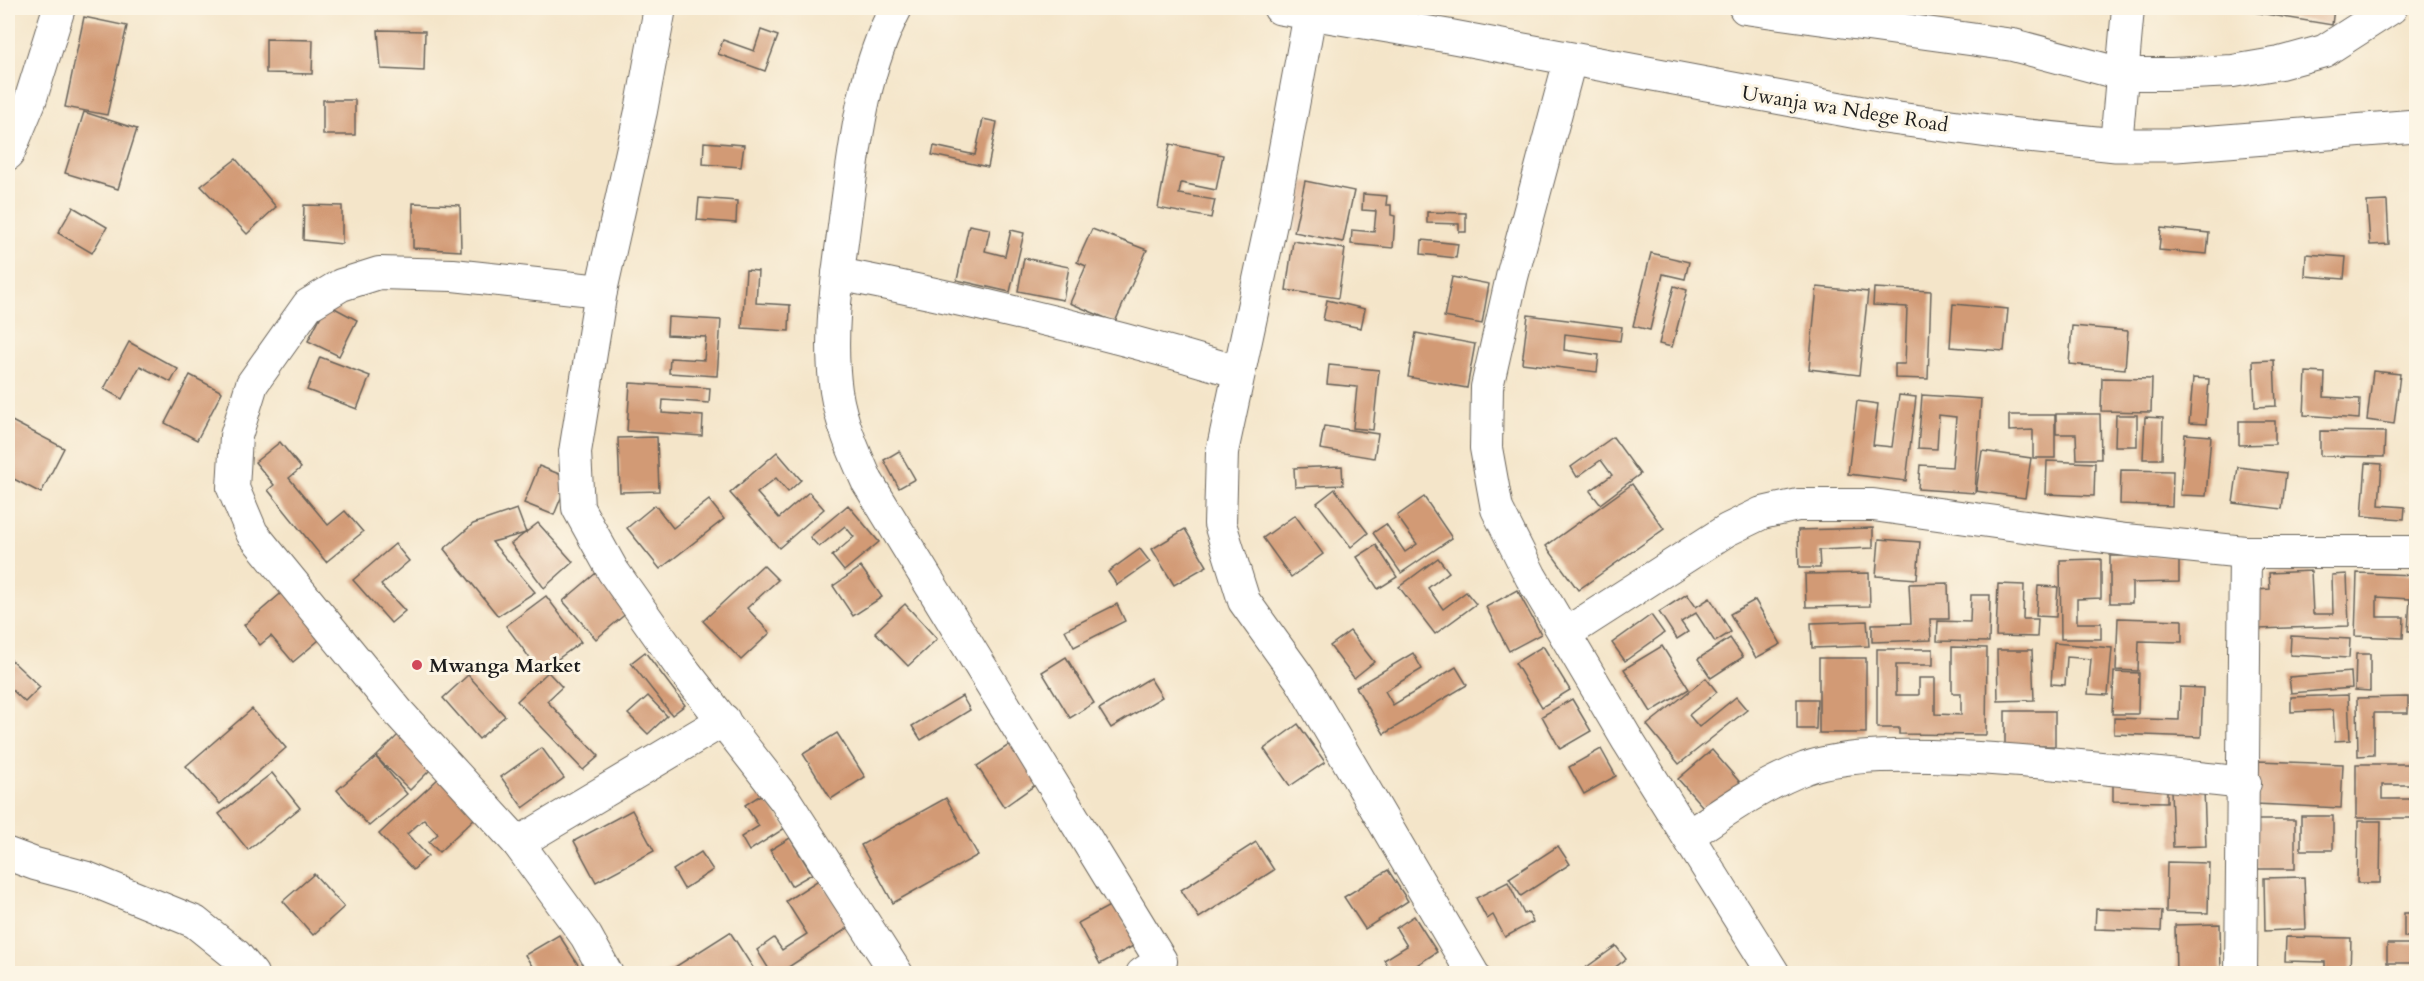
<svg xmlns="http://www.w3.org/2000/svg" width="2424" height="981" font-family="Cardo,serif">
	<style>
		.building { fill: #d29a75 }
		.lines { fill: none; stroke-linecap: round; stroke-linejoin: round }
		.minor-casing { stroke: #686259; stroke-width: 34 }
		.major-casing { stroke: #686259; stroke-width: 35 }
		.minor { stroke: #fff; stroke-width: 32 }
		.major { stroke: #fff; stroke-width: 33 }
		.poi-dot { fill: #d1495b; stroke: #fcf5e5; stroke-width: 2 }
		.labels { text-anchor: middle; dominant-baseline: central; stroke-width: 6; stroke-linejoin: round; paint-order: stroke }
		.street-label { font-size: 20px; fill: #1c1c1c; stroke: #fcf5e5 }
		.poi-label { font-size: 20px; font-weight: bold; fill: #1c1c1c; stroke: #fcf5e5; text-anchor: start }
	</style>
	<rect width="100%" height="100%" fill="#fcf5e5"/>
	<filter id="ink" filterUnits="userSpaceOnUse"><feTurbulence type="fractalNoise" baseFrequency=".0167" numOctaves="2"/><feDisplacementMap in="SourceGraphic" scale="12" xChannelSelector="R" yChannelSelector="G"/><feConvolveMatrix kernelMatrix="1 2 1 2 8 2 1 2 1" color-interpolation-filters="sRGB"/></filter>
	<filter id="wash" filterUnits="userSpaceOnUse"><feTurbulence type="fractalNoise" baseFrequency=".008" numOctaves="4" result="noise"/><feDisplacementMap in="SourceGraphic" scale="24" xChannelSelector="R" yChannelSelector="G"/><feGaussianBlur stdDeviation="1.35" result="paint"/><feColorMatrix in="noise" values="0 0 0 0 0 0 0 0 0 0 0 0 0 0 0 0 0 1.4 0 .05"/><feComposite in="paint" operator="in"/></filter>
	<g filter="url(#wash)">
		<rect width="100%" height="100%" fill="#f4e5c9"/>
		<g id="blocks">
			<g class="building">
				<path d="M 2248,8 L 2334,8 L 2332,25 L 2247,11 Z"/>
				<path d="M 84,17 L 127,26 L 107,115 L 65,107 Z"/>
				<path d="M 378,30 L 425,31 L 424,71 L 381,69 Z"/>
				<path d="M 761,30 L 778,36 L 765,71 L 718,54 L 723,40 L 754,51 Z"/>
				<path d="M 266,39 L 313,40 L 312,74 L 266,73 Z"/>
				<rect x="323" y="100" width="32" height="35"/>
				<path d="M 84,112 L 137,129 L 118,189 L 65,173 Z"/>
				<path d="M 983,119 L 997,122 L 988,167 L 932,155 L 934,146 L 975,155 Z"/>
				<path d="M 704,142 L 744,145 L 741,167 L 703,164 Z"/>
				<path d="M 1170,144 L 1223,155 L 1216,190 L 1181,183 L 1179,194 L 1215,200 L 1211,218 L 1158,208 Z"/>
				<path d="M 236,159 L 276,207 L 247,234 L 201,186 Z"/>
				<path d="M 1305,181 L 1354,191 L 1343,242 L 1294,232 Z"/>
				<path d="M 1363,194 L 1387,196 L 1386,205 L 1391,205 L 1391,215 L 1395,216 L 1393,248 L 1351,244 L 1352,230 L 1374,232 L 1376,211 L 1362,210 Z"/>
				<path d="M 699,198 L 737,201 L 736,223 L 697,220 Z"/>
				<path d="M 2387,201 L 2389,244 L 2370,245 L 2367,202 Z"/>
				<path d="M 413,203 L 460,205 L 461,251 L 413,248 Z"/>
				<path d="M 304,205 L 342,206 L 342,244 L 303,240 Z"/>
				<path d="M 73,207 L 107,227 L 92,253 L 58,233 Z"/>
				<path d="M 1427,212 L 1466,213 L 1466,232 L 1459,232 L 1459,224 L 1427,223 Z"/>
				<path d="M 969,225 L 990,229 L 985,251 L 1005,256 L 1011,230 L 1024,233 L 1010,292 L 957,280 Z"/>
				<path d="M 2161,228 L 2209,233 L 2207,254 L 2159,250 Z"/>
				<path d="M 1092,229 L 1147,250 L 1115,322 L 1070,303 L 1086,266 L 1077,262 Z"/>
				<path d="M 1422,240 L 1458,244 L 1456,258 L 1421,254 Z"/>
				<path d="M 1293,241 L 1345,249 L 1338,298 L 1286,290 Z"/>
				<path d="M 1651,253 L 1689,262 L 1685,279 L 1663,274 L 1650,330 L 1633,326 Z"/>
				<path d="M 2306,254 L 2346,257 L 2344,279 L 2305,276 Z"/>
				<path d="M 1024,258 L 1069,267 L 1063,300 L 1018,291 Z"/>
				<path d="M 746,270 L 758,271 L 756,303 L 790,305 L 789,331 L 742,328 Z"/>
				<path d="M 1452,277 L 1489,284 L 1482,324 L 1444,317 Z"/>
				<path d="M 1674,286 L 1687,290 L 1672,347 L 1659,344 Z"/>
				<path d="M 1817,287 L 1868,292 L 1859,375 L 1809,369 Z"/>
				<path d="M 1874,288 L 1931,291 L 1928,379 L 1895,378 L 1895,364 L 1905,364 L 1907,307 L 1873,305 Z"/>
				<path d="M 1327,300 L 1365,309 L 1361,328 L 1323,320 Z"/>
				<path d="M 327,304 L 357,320 L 339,356 L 308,341 Z"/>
				<path d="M 1953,304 L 2008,309 L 2004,351 L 1950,347 Z"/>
				<path d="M 1528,315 L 1622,327 L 1620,341 L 1565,334 L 1564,350 L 1599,355 L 1597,372 L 1522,363 Z"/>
				<path d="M 668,317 L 721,320 L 717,376 L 669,373 L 670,358 L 704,360 L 706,337 L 667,335 Z"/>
				<path d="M 2072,326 L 2128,331 L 2125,369 L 2069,364 Z"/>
				<path d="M 1416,333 L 1475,344 L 1467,388 L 1408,377 Z"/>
				<path d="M 129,342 L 178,369 L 171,382 L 140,366 L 122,399 L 104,389 Z"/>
				<path d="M 320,357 L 370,376 L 357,409 L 307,390 Z"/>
				<path d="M 2274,360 L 2276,406 L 2255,407 L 2253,361 Z"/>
				<path d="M 1329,365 L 1379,370 L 1373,430 L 1353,428 L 1357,387 L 1327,384 Z"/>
				<path d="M 2373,371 L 2400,374 L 2394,424 L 2367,420 Z"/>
				<path d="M 2306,372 L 2325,373 L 2324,397 L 2360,399 L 2359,419 L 2304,415 Z"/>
				<path d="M 190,375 L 222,392 L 197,440 L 165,423 Z"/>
				<path d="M 2102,378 L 2152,379 L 2151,412 L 2101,411 Z"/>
				<path d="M 2193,378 L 2209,379 L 2206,424 L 2189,423 Z"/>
				<path d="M 630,383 L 710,388 L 709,403 L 663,400 L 662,413 L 703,416 L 702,436 L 627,431 Z"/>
				<path d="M 1899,395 L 1916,397 L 1906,481 L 1848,474 L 1857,401 L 1878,404 L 1873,445 L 1892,447 Z"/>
				<path d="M 1922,395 L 1981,399 L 1975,493 L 1918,489 L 1920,465 L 1952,467 L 1956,417 L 1939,415 L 1937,449 L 1918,448 Z"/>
				<path d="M 2056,414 L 2100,414 L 2101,459 L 2077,459 L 2076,434 L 2056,434 Z"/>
				<path d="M 2009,415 L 2055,415 L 2055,458 L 2033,458 L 2033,430 L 2009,431 Z"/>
				<path d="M 2116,415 L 2137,415 L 2137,446 L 2115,446 Z"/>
				<path d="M 2145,417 L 2163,418 L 2162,459 L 2143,459 Z"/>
				<path d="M 8,419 L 64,448 L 41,493 L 8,476 Z"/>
				<path d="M 2239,421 L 2275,421 L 2275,444 L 2239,445 Z"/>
				<path d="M 1324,426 L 1378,434 L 1374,458 L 1320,449 Z"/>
				<path d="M 2320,431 L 2385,432 L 2384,457 L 2320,456 Z"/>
				<path d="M 2185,434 L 2211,436 L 2206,496 L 2180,495 Z"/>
				<path d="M 657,437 L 659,491 L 620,492 L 618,438 Z"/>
				<path d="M 1613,437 L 1640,474 L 1600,504 L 1590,491 L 1612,475 L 1601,460 L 1577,477 L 1571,467 Z"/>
				<path d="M 280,442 L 301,468 L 289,478 L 328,525 L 345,511 L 363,532 L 326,562 L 268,490 L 274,485 L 255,462 Z"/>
				<path d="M 899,451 L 915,479 L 899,488 L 884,460 Z"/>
				<path d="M 1982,451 L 2031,458 L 2025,498 L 1976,491 Z"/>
				<path d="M 777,452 L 801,480 L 788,492 L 776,478 L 757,493 L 779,518 L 809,492 L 824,509 L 779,548 L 730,493 Z"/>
				<path d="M 2047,461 L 2095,463 L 2094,496 L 2046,494 Z"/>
				<path d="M 2366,463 L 2382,464 L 2379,505 L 2405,507 L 2404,519 L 2362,516 Z"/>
				<path d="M 539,466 L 569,478 L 554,515 L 524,503 Z"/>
				<path d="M 1342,466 L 1343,485 L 1295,487 L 1294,468 Z"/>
				<path d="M 2238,467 L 2286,473 L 2282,509 L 2233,503 Z"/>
				<path d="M 2121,470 L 2173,471 L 2172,506 L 2120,504 Z"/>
				<path d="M 1632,484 L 1664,529 L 1578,590 L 1546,546 Z"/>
				<path d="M 1335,489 L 1368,533 L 1351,547 L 1317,503 Z"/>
				<path d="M 1424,497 L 1452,538 L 1401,573 L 1373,533 L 1386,524 L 1405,552 L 1417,544 L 1397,516 Z"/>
				<path d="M 709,500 L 724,519 L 660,569 L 627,528 L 655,505 L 673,528 Z"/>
				<path d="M 848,505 L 879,542 L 844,571 L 832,556 L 854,537 L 845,526 L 819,547 L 810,537 Z"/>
				<path d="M 517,509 L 526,533 L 492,542 L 535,592 L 498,616 L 444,549 L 473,524 Z"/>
				<path d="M 1295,515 L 1323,554 L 1291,577 L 1263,538 Z"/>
				<path d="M 538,523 L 573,562 L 544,588 L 511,544 Z"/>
				<path d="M 1873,528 L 1873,548 L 1819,550 L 1820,568 L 1799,568 L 1798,530 Z"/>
				<path d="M 1185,529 L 1207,566 L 1174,585 L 1152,549 Z"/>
				<path d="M 1879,539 L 1920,542 L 1917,579 L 1876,576 Z"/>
				<path d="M 395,544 L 409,561 L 381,585 L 405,611 L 391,623 L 353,580 Z"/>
				<path d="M 1376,545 L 1397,577 L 1378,589 L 1357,557 Z"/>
				<path d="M 1140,549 L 1150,562 L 1117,585 L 1108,572 Z"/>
				<path d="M 2110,556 L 2179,556 L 2179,582 L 2132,583 L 2132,603 L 2110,603 Z"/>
				<path d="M 1438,558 L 1449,572 L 1428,588 L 1443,609 L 1466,592 L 1476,604 L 1435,634 L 1399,587 Z"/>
				<path d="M 2101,559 L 2101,598 L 2077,599 L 2077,623 L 2101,623 L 2101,639 L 2061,639 L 2060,560 Z"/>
				<path d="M 763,565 L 778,580 L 747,608 L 770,633 L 741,660 L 703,621 Z"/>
				<path d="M 861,567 L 882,597 L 853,616 L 833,586 Z"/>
				<path d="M 2311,571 L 2313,614 L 2333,614 L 2332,575 L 2347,574 L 2349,626 L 2258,629 L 2256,590 L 2270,589 L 2269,573 Z"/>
				<path d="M 596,573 L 628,612 L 596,639 L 563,601 Z"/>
				<path d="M 1869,573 L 1870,606 L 1806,607 L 1805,574 Z"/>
				<path d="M 2357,573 L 2416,575 L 2416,631 L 2408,631 L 2410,599 L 2377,597 L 2377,617 L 2404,617 L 2403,638 L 2355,636 Z"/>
				<path d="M 1948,583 L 1949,619 L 1930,619 L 1931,640 L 1872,642 L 1872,624 L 1911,623 L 1909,584 Z"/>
				<path d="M 1998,584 L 2024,585 L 2023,619 L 2038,619 L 2037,637 L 1996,636 Z"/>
				<path d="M 2038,586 L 2058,587 L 2056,617 L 2036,616 Z"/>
				<path d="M 286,589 L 325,635 L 293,662 L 271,636 L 260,645 L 244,625 Z"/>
				<path d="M 1517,590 L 1541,634 L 1509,651 L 1486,607 Z"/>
				<path d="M 1687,594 L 1696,607 L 1710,598 L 1731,632 L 1715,642 L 1696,613 L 1681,622 L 1688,632 L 1677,639 L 1659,612 Z"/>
				<path d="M 1971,595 L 1990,595 L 1989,642 L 1937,641 L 1938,621 L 1970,622 Z"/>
				<path d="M 546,596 L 581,642 L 540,672 L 506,626 Z"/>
				<path d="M 1755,600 L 1781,644 L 1756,658 L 1730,614 Z"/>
				<path d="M 905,604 L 937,639 L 908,666 L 875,632 Z"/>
				<path d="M 1117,604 L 1125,621 L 1074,647 L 1065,630 Z"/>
				<path d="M 1651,615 L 1664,633 L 1625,661 L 1612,643 Z"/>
				<path d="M 2118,618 L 2182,620 L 2182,642 L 2139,641 L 2138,671 L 2116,670 Z"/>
				<path d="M 1867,621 L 1869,646 L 1812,648 L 1811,623 Z"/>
				<path d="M 1350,631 L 1374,662 L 1354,678 L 1330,646 Z"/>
				<path d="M 2291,636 L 2350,639 L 2349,658 L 2290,655 Z"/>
				<path d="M 1730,638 L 1743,657 L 1711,678 L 1698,659 Z"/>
				<path d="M 2054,643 L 2112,648 L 2108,695 L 2088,694 L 2091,659 L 2067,657 L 2065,685 L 2051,684 Z"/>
				<path d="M 1543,646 L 1570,690 L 1542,707 L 1515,663 Z"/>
				<path d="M 1662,646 L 1689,689 L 1651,712 L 1624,669 Z"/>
				<path d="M 1952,647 L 1987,648 L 1986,735 L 1899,734 L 1899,728 L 1877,728 L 1877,649 L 1933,649 L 1933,665 L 1896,665 L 1896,695 L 1919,695 L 1919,678 L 1935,678 L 1935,714 L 1961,715 L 1961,693 L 1952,693 Z"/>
				<path d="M 1997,650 L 2032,650 L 2034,700 L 1998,701 Z"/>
				<path d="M 645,652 L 685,705 L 672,715 L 631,663 Z"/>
				<path d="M 1413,653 L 1422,669 L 1385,691 L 1393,705 L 1456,667 L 1467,685 L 1384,734 L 1356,687 Z"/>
				<path d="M 2356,654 L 2370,654 L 2370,691 L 2355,690 Z"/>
				<path d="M 8,657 L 40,687 L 25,702 L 8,686 Z"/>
				<path d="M 1066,657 L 1094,703 L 1070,718 L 1042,672 Z"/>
				<rect x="1819" y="658" width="47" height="75"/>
				<path d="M 548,672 L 562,687 L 547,701 L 599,756 L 583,770 L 517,701 Z"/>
				<path d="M 2114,672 L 2139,673 L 2138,714 L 2112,714 Z"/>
				<path d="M 2351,672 L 2352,688 L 2291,693 L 2289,677 Z"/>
				<path d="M 468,675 L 505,716 L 479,739 L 443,698 Z"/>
				<path d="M 1150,678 L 1162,697 L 1111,728 L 1099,709 Z"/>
				<path d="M 1706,678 L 1717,692 L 1689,715 L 1699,727 L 1736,697 L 1747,710 L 1679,764 L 1647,725 Z"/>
				<path d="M 2180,687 L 2203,688 L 2201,737 L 2114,734 L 2114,718 L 2179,720 Z"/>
				<path d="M 2348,695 L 2350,740 L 2335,741 L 2333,710 L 2291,712 L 2291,697 Z"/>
				<path d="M 648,696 L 667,716 L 648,734 L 628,714 Z"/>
				<path d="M 962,696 L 970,710 L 921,740 L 912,726 Z"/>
				<path d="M 2408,697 L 2408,713 L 2374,713 L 2374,755 L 2358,756 L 2357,698 Z"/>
				<path d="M 1572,699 L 1591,731 L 1560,749 L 1542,716 Z"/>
				<path d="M 1797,699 L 1817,699 L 1816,729 L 1797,729 Z"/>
				<path d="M 252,709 L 286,748 L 220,804 L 186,766 Z"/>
				<rect x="2005" y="711" width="50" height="35"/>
				<path d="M 1298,724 L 1325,762 L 1290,786 L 1264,749 Z"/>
				<path d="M 400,733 L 432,768 L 410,790 L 376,757 Z"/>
				<path d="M 837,733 L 865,777 L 831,799 L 803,754 Z"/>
				<path d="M 1012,743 L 1038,783 L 1004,807 L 977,766 Z"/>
				<path d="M 542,748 L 564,778 L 523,808 L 501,777 Z"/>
				<path d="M 1601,749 L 1616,776 L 1584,794 L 1569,767 Z"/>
				<path d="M 1712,750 L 1743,786 L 1710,815 L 1678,779 Z"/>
				<path d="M 376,757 L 407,794 L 369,826 L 337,790 Z"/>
				<path d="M 2257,761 L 2343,764 L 2341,808 L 2255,804 Z"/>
				<path d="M 2356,764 L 2416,764 L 2416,785 L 2382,785 L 2382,799 L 2416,799 L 2416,818 L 2356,818 Z"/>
				<path d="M 272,773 L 300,808 L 248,850 L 219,814 Z"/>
				<path d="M 440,777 L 477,816 L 439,852 L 429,842 L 438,834 L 424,819 L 407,834 L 428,856 L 413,870 L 379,834 Z"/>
				<path d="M 2113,780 L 2167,782 L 2167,802 L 2113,801 Z"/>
				<path d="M 2204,789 L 2206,846 L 2173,847 L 2171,790 Z"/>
				<path d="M 762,794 L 785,828 L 749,851 L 741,837 L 759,826 L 745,805 Z"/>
				<path d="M 946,798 L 978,855 L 893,903 L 861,845 Z"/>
				<path d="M 632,810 L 654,851 L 596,882 L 574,841 Z"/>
				<rect x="2301" y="816" width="32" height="34"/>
				<rect x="2257" y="820" width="38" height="49"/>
				<path d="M 2358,821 L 2381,821 L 2380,883 L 2357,883 Z"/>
				<path d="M 790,838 L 812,874 L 791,886 L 770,850 Z"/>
				<path d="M 1256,842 L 1274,870 L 1199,918 L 1181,890 Z"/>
				<path d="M 1558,846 L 1570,864 L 1521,896 L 1509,878 Z"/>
				<path d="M 701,852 L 713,870 L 684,889 L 673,870 Z"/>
				<path d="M 2167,862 L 2209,863 L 2208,913 L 2166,912 Z"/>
				<path d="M 1388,870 L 1408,901 L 1365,929 L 1344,897 Z"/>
				<path d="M 314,874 L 344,907 L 313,935 L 283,901 Z"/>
				<path d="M 2304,877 L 2306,929 L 2265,931 L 2264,878 Z"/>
				<path d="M 820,879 L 851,926 L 778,974 L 772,974 L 757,950 L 774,938 L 782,950 L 807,934 L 786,901 Z"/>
				<path d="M 1508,882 L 1524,914 L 1528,912 L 1533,922 L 1505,937 L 1493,915 L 1487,919 L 1476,898 Z"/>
				<path d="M 1115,903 L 1137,944 L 1100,964 L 1078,923 Z"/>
				<path d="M 2096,909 L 2162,911 L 2161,931 L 2095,929 Z"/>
				<rect x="2404" y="913" width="12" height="24"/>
				<path d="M 1414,916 L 1437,952 L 1403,974 L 1393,974 L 1384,960 L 1407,946 L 1396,928 Z"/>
				<path d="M 2220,924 L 2221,974 L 2176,974 L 2175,925 Z"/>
				<path d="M 730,932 L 757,974 L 664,974 Z"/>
				<path d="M 559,935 L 584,974 L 537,974 L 525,955 Z"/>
				<path d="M 2286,937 L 2351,938 L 2350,974 L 2325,974 L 2325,962 L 2285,961 Z"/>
				<rect x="2387" y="944" width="29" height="19"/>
				<path d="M 1616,946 L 1626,959 L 1606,974 L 1577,974 Z"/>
			</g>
		</g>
	</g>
	<g filter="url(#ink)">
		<use href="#blocks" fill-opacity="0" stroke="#686259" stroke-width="1.5"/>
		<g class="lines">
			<g class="minor-casing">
				<g id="minor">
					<path d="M 660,8 L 641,111 L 601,291 L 575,452 L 578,508 L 613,571 L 678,663 L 785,800 L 897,974"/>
					<path d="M 896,8 C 862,72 855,147 845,219 C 838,276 828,333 836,391 C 841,423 854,452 867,481 L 1161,961 L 1142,974"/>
					<path d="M 1311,8 L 1272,219 L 1222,452 L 1220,524 L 1244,601 L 1300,679 L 1473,974"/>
					<path d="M 1745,8 L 2013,45 L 2122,74 L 2172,74 L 2233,71 L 2280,63 L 2324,51 L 2391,8"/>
					<path d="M 1570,60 L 1512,277 L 1487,387 L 1486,448 L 1497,509 L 1531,577 L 1628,741 L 1774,974"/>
					<path d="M 2116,145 L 2128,8"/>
					<path d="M 8,154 L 30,101 L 59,8"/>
					<path d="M 838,274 C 975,301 1105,332 1239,372"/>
					<path d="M 601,291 L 453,275 L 379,273 L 341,285 L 308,305 L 252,384 L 236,436 L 233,488 L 252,533 L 399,713 L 518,843 L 586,936 L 607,974"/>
					<path d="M 1565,634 L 1727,530 L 1762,513 L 1798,505 L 1873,505 L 2126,540 L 2245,552 L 2416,552"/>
					<path d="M 1688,836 C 1726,810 1762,785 1806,768 C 1848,753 1914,755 1959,757 C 2055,762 2150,773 2245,783"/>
					<path d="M 518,843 L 724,720"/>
					<path d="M 8,854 L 35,864 L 87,878 L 195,922 L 236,955 L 252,974"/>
					<path d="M 2241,974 L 2245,552"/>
				</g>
			</g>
			<g class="major-casing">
				<path id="major" d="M 1280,8 L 1448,36 L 1884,117 L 2018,135 L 2116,145 L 2176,145 L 2416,126"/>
			</g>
			<use href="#minor" class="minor"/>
			<use href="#major" class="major"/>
		</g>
	</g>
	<circle class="poi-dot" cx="417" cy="665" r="6"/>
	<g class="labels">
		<g class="street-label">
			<text transform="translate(1845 109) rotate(9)">Uwanja wa Ndege Road</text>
		</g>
		<g class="poi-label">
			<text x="429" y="665">Mwanga Market</text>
		</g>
	</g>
	<rect width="2424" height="981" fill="none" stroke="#fcf5e5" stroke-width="30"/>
</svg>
